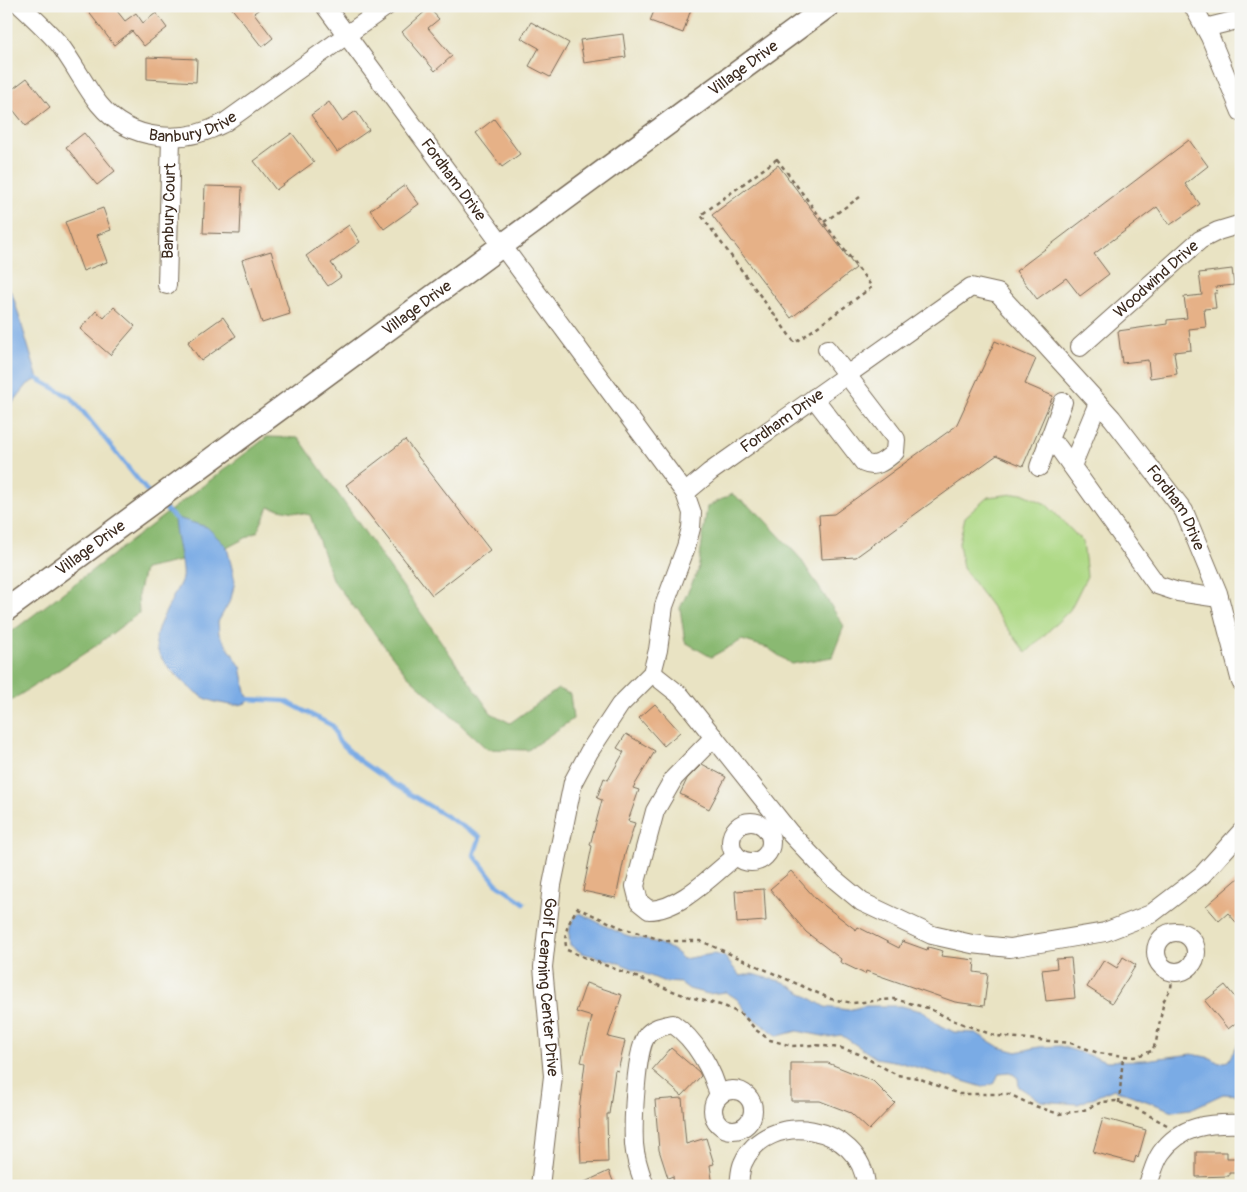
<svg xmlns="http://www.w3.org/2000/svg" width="1247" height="1192" font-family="Pangolin,sans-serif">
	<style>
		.green { fill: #aed985; stroke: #748252 }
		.forest { fill: #8ab972; stroke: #627248 }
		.water { fill: #7aabe5; stroke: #5a6a82 }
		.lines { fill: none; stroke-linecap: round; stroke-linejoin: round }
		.stream { stroke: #7aabe5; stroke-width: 4.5 }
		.building { fill: #e6b187 }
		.minor-casing { stroke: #786b58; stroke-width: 20 }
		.major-casing { stroke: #786b58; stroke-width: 25 }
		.path { stroke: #786b58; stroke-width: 2.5; stroke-dasharray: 4 4; stroke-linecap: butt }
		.minor { stroke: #fff; stroke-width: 18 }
		.major { stroke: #fff; stroke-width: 22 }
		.labels { text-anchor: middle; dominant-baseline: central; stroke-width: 4.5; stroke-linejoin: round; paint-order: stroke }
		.street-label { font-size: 16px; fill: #3b2a1e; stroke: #f6f6f2 }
	</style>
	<rect width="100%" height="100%" fill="#f6f6f2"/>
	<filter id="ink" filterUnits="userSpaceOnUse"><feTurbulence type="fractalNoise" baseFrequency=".02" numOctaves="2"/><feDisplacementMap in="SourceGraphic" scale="10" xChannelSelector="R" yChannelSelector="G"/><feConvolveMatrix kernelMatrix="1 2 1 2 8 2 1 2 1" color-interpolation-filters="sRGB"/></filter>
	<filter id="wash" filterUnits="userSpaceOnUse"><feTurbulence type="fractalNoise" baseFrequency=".0096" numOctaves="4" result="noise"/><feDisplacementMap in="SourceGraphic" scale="20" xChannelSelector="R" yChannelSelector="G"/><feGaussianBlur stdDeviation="1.12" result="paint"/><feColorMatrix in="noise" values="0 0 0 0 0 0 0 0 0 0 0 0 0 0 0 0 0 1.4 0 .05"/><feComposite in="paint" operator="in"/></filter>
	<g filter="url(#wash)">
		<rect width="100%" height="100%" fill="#e9e3c3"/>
		<path class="green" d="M 1022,493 L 1046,504 L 1083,542 L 1087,576 L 1070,610 L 1026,653 L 963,568 L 959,543 L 965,517 L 988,497 Z"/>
		<g class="forest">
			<path d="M 267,437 L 299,438 L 491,713 L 510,723 L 558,689 L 570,694 L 573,719 L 528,750 L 487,749 L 407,675 L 332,579 L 310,515 L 269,507 L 257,532 L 217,553 L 144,569 L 138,595 L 139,613 L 94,647 L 9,702 L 6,701 L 6,636 Z"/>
			<path d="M 732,494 L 758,513 L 800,558 L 844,626 L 832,657 L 791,664 L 768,648 L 742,640 L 711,657 L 685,642 L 680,608 L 698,571 L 707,507 Z"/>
		</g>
		<g class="water">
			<path d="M 6,283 L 13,296 L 38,379 L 28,384 L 6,411 Z"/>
			<path d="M 174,517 L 207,527 L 227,547 L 235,581 L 231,599 L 218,622 L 219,634 L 241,667 L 247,696 L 251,699 C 242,709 226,704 215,702 C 200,698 187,686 177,676 C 143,643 156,633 174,595 C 176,590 181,583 182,578 C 184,567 174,533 174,517 Z"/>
			<path d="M 580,913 C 594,920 608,928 623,934 C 645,942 666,940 683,959 L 713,954 L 724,956 L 740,976 L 752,974 L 784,982 L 825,1007 L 848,1010 L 865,1006 L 901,1006 L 925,1012 L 936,1023 L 954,1032 L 976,1033 L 999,1047 L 1017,1052 L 1039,1047 L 1060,1046 L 1107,1061 L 1144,1060 L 1192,1054 L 1211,1058 L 1219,1063 L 1228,1061 L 1241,1039 L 1241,1095 L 1223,1094 L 1191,1109 L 1173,1111 L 1114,1089 L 1078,1104 L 1041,1101 L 1019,1087 L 1018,1078 L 1010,1072 L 999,1073 L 995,1083 L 983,1087 L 899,1062 L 876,1058 L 841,1035 L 828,1037 L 797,1031 L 778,1036 L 750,1016 L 737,999 L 726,992 L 708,994 L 689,989 L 681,983 L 665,982 L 650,976 L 617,962 L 582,953 L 570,945 C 568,932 569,921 580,913 Z"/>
		</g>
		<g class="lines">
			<g class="stream">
				<path d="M 34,377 L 72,398 L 151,496"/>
				<path d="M 160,504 L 178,521"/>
				<path d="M 247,699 L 285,701 L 333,726 L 338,740 L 359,760 L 392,783 L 480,837 L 474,855 L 496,883 L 524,903"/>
			</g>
		</g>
		<g id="blocks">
			<g class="building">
				<path d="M 84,6 L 113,6 L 125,21 L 136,13 L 143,23 L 156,13 L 167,28 L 144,46 L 132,31 L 114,45 Z"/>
				<path d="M 230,6 L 263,6 L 254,13 L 273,38 L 262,47 Z"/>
				<path d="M 656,6 L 692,6 L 683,33 L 650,21 Z"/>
				<path d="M 429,8 L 439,19 L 428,28 L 452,56 L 435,71 L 402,32 Z"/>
				<path d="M 531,22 L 569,43 L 550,77 L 529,66 L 539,48 L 521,38 Z"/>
				<path d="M 623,34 L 626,57 L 584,63 L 580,40 Z"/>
				<path d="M 147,57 L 197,59 L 196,82 L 147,79 Z"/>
				<path d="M 27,78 L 50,107 L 26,126 L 6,101 L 6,94 Z"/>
				<path d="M 329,102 L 342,121 L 356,111 L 369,130 L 337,152 L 311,115 Z"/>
				<path d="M 494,119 L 520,154 L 502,167 L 476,133 Z"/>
				<path d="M 84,133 L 115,171 L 97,185 L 66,147 Z"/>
				<path d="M 292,133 L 314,162 L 276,190 L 254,161 Z"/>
				<path d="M 1189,140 L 1208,166 L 1185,184 L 1200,204 L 1170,225 L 1157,207 L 1094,254 L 1109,274 L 1080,296 L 1066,278 L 1037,299 L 1016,271 Z"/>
				<path d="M 778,165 L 856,268 L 791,318 L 712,215 Z"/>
				<path d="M 405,185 L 419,204 L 384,229 L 370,210 Z"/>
				<path d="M 205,186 L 242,187 L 240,234 L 203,233 Z"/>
				<path d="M 103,208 L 111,230 L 97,235 L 107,262 L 83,271 L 65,222 Z"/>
				<path d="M 349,225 L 360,242 L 331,263 L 341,277 L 328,286 L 306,256 Z"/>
				<path d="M 271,251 L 290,314 L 262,323 L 242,260 Z"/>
				<path d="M 1232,269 L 1234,285 L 1216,287 L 1217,293 L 1214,293 L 1216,308 L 1204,309 L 1206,327 L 1189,329 L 1191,350 L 1174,352 L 1177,374 L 1150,378 L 1148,360 L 1122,363 L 1118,331 L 1167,324 L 1167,320 L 1187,318 L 1184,297 L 1202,295 L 1199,273 Z"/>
				<path d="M 114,307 L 135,326 L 110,355 L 80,329 L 96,311 L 104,318 Z"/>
				<path d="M 223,317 L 236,336 L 201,361 L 188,342 Z"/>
				<path d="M 995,341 L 1036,359 L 1025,384 L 1053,396 L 1023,466 L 997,455 L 856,557 L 822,559 L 819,515 L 834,514 L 956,426 Z"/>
				<path d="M 405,440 L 490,550 L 432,595 L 346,485 Z"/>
				<path d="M 655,704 L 680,732 L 664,746 L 639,718 Z"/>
				<path d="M 626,734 L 655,751 L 633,788 L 639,790 L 628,821 L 635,823 L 625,854 L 616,898 L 583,891 L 592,846 L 590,845 L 602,800 L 597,798 L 604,778 L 608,780 L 624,752 L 617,748 Z"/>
				<path d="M 702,764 L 726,777 L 709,809 L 680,794 L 687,779 Z"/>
				<path d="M 791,871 L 816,899 L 856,930 L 858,927 L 899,948 L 902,941 L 927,950 L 928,947 L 943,951 L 941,956 L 975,960 L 974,972 L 988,974 L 984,1006 L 955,1002 L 866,971 L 865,974 L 840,962 L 841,959 L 806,932 L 770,889 Z"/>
				<path d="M 1241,876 L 1241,928 L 1228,913 L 1219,921 L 1206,906 Z"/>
				<path d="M 764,889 L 766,921 L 737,923 L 735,891 Z"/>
				<path d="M 1123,957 L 1136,965 L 1112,1003 L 1087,987 L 1104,960 L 1117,968 Z"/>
				<path d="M 1071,958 L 1075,998 L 1046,1001 L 1042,970 L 1057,968 L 1056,959 Z"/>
				<path d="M 586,983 L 622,995 L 608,1037 L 625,1041 L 618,1071 L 615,1070 L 609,1114 L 607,1114 L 608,1162 L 581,1163 L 579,1110 L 585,1063 L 581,1062 L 592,1017 L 576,1012 Z"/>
				<path d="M 1225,985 L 1241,1005 L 1241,1019 L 1228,1029 L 1205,1001 Z"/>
				<path d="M 671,1048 L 699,1072 L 701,1076 L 682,1096 L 652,1070 Z"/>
				<path d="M 791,1063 L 828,1063 L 873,1081 L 895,1103 L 869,1130 L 851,1113 L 820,1101 L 791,1101 Z"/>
				<path d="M 682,1098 L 686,1144 L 706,1138 L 714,1164 L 710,1165 L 713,1186 L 674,1186 L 673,1176 L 668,1178 L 659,1150 L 655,1100 Z"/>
				<path d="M 1103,1118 L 1146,1130 L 1138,1158 L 1136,1156 L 1134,1163 L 1093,1152 Z"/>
				<path d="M 1196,1152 L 1227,1152 L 1227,1158 L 1238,1158 L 1238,1173 L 1229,1173 L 1229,1176 L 1196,1177 Z"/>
				<path d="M 609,1171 L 615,1186 L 576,1186 Z"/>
			</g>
		</g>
	</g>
	<g filter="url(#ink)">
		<use href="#blocks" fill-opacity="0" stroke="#786b58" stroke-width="1"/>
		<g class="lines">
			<g class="minor-casing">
				<g id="minor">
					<path id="s1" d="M 21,6 C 34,18 47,30 59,44 C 74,63 84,85 99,104 C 130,142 183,145 224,123 L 387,6"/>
					<path id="s2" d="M 325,6 L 685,493 L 692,513 L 691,528 L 686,547 L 664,606 L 658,650 L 652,673 L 620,705 L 589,752 L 573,782 L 552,885 L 543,967 L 553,1076 L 540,1186"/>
					<path d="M 1193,6 L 1210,37 L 1241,112"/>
					<path d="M 1205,28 L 1241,19"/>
					<path id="s3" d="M 167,285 L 171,138"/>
					<path id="s4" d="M 1080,347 L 1200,240 L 1218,231 L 1241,224"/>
					<path d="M 814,398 L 864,463 C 877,469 885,460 895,452 L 896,439 L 827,349"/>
					<path d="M 1047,443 L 1058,447 L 1157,585 L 1178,592 L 1219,598"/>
					<path d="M 1072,466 L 1098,403"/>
					<path d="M 1039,467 L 1063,402"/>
					<path id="s5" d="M 685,493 L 710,472 L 971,287 L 998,293 L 1112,418 L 1184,511 L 1218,593 L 1241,682"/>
					<path d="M 652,673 L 681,696 L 790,833 L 833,878 L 862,902 L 932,935 L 972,944 L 1010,948 L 1105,932 L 1151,914 L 1202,875 L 1241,832"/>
					<path d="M 714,737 L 674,778 L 655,811 L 635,886 L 639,902 L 649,910 C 680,910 712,875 736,856"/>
					<circle cx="751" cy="842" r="20"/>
					<circle cx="1176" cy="952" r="20"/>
					<circle cx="733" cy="1110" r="20"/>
					<path d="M 645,1186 C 640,1172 635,1159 634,1144 C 633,1125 635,1047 648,1034 C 655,1027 664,1026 673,1024 C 695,1039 713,1070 719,1096"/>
					<path d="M 739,1186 C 740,1179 740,1169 743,1163 C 767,1108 862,1124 866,1186"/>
					<path d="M 1147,1186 C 1152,1176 1154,1163 1161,1153 C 1181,1125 1209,1123 1241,1124"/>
				</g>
			</g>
			<g class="major-casing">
				<g id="major">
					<path id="s6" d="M 6,610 L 828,6"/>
				</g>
			</g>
			<g class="path">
				<path d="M 777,159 L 872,287 L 795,343 L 701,215 Z"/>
				<path d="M 824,222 L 860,197"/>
				<path d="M 1119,1103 L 1123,1056"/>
				<path d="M 1167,1125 L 1137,1109 L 1116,1101 L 1102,1102 L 1084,1110 L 1059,1114 L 1032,1105 L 1009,1094 L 959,1094 L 918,1078 L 897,1075 L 859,1054 L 841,1048 L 815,1045 L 792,1046 L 770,1040 L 756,1030 L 743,1015 L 724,1006 L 686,996 L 581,956 L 567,950 C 562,933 569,923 577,908 L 622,928 L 665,941 L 701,941 L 831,999 L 853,1003 L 894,999 L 928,1008 L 952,1020 L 996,1036 L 1071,1043 L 1098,1053 L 1134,1057 L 1152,1051 L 1156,1042 L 1164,1000 L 1171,988 L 1173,972"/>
			</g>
			<use href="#minor" class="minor"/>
			<use href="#major" class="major"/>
		</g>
	</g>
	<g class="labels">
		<g class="street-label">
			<text stroke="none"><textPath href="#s6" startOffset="915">Village Drive</textPath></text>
			<text stroke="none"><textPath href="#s1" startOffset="231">Banbury Drive</textPath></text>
			<text stroke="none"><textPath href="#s2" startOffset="216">Fordham Drive</textPath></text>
			<text stroke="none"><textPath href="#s3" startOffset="74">Banbury Court</textPath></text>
			<text stroke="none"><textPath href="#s4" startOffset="102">Woodwind Drive</textPath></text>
			<text stroke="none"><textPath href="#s6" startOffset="510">Village Drive</textPath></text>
			<text stroke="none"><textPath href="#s5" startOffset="121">Fordham Drive</textPath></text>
			<text stroke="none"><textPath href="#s5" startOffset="660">Fordham Drive</textPath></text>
			<text stroke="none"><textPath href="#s6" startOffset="105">Village Drive</textPath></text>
			<text stroke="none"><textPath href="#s2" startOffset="1136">Golf Learning Center Drive</textPath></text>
		</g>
	</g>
	<rect width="1247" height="1192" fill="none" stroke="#f6f6f2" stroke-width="25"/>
</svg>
